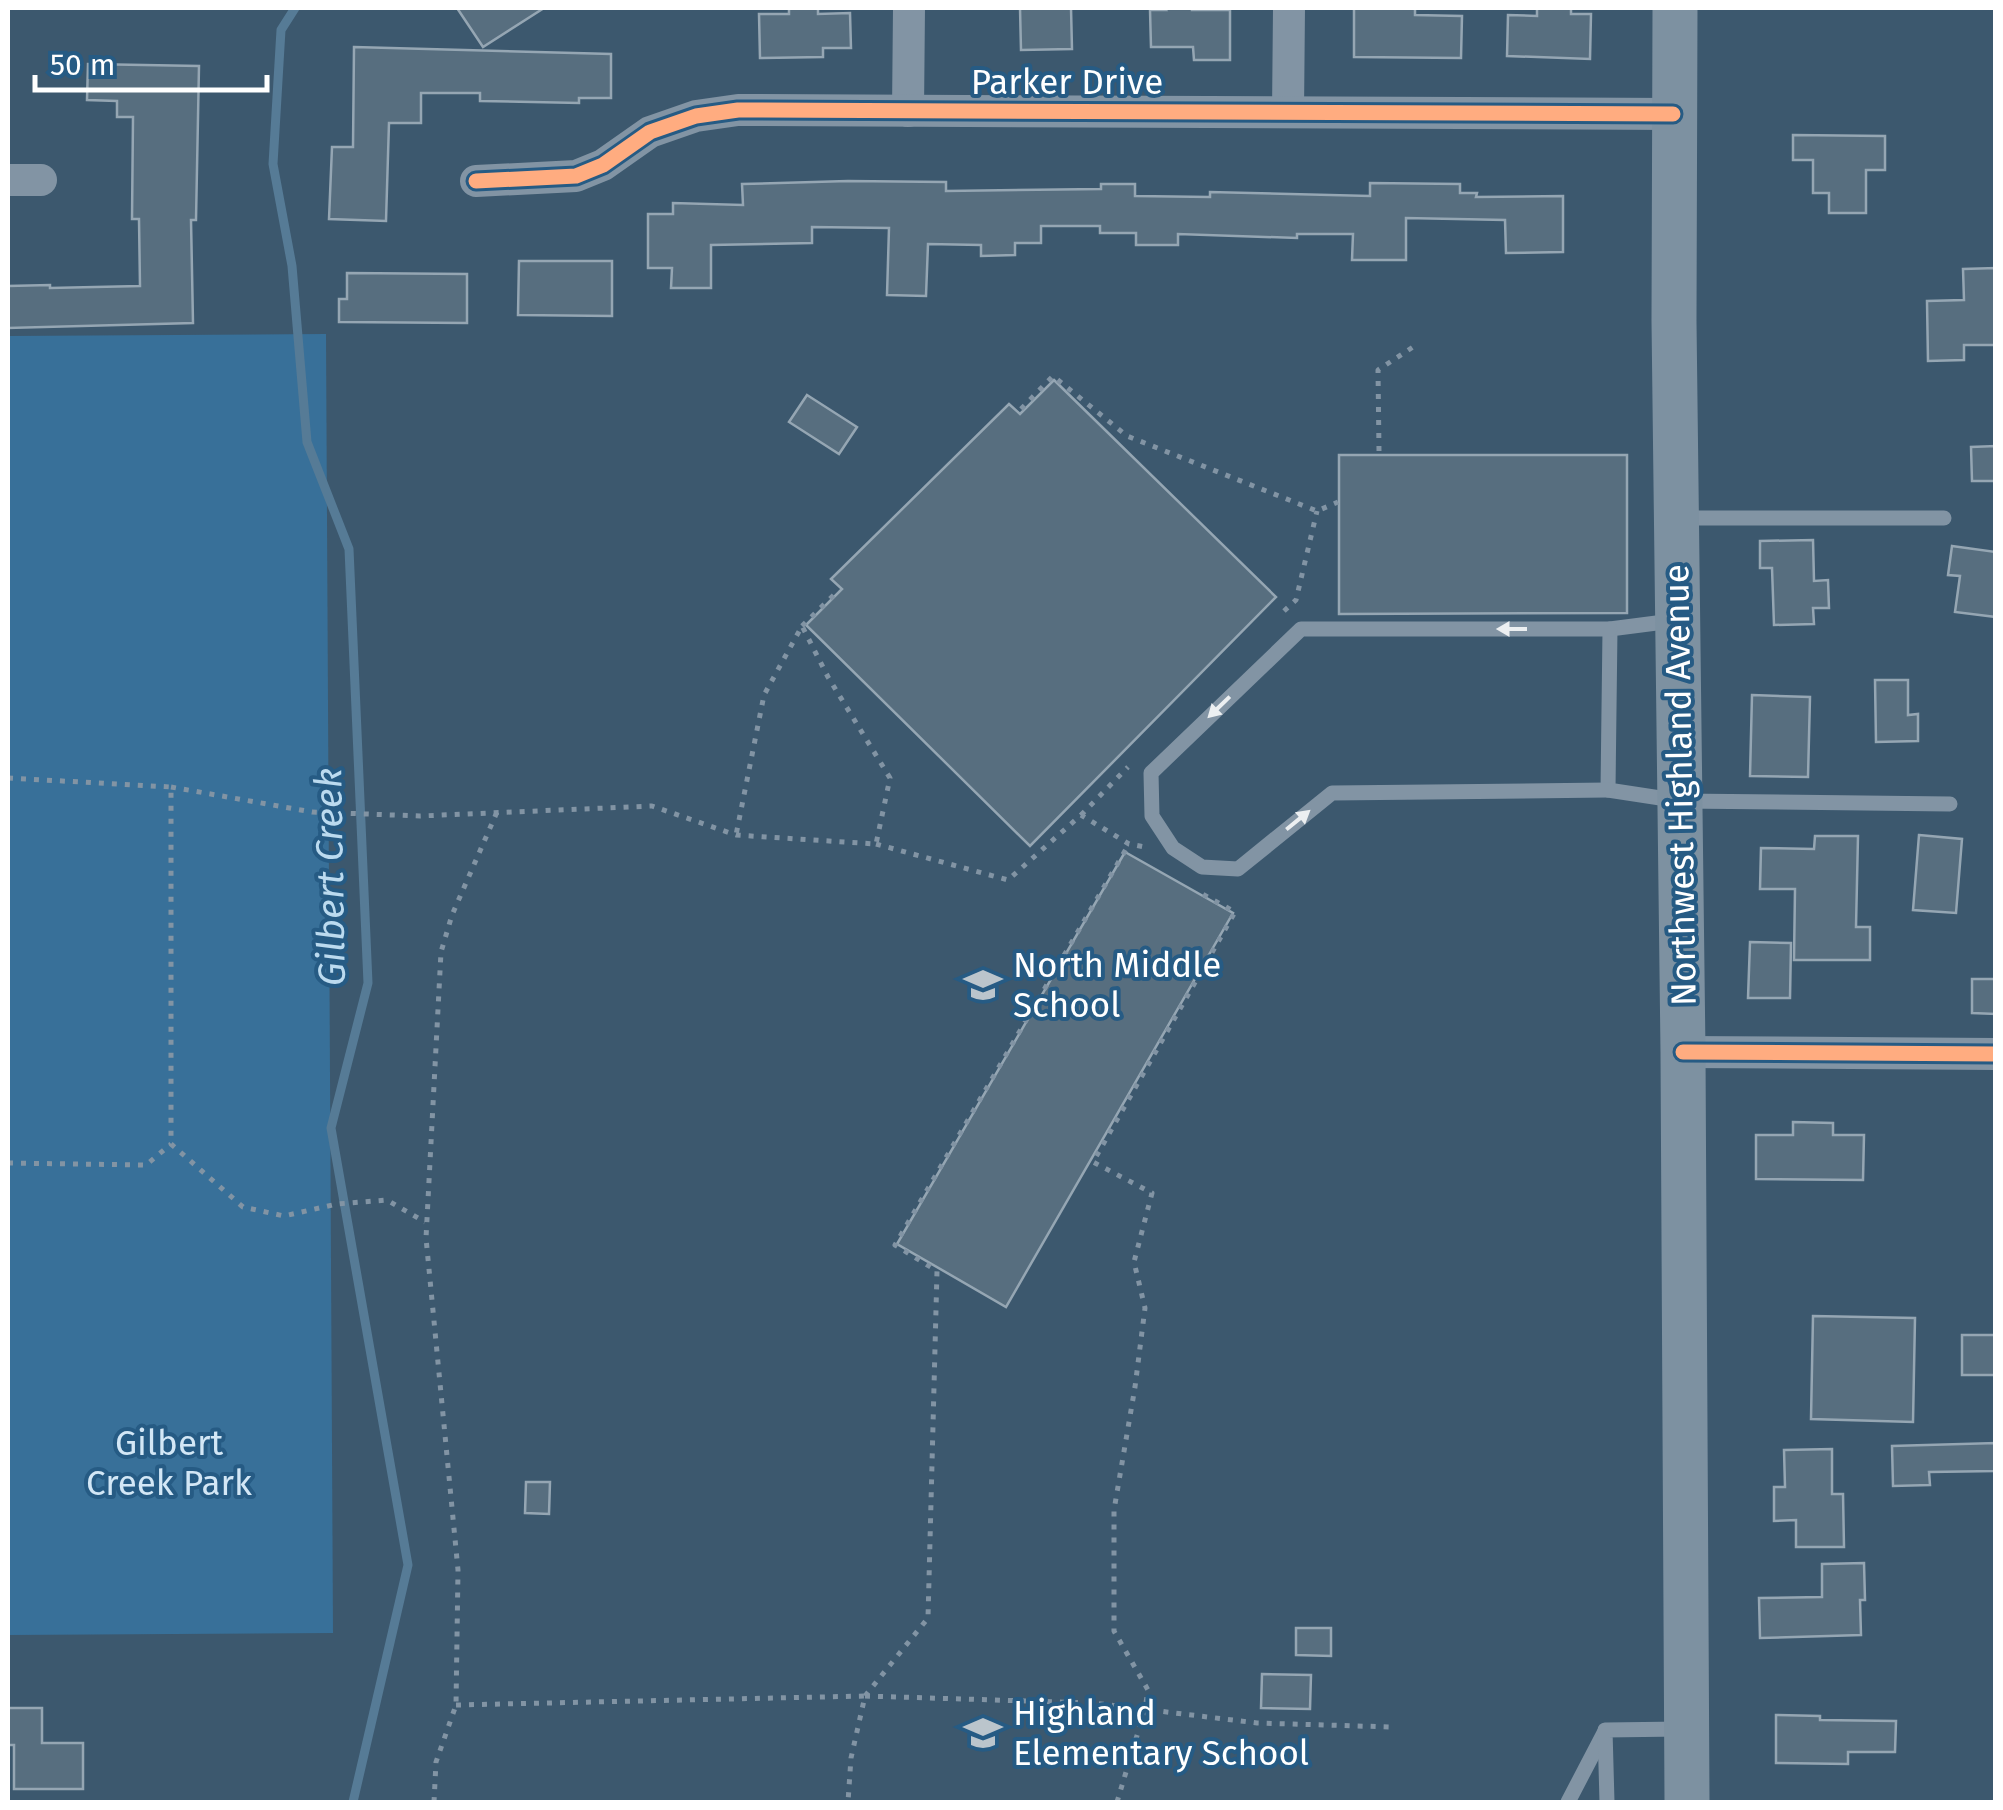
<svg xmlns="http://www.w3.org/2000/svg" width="2003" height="1810" font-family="'Fira Sans',sans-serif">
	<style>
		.green { fill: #387099 }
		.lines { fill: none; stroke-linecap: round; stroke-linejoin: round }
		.stream { stroke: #567b96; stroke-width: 9 }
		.building { fill: #576e7f; stroke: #95a6b3; stroke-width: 2.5 }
		.path { stroke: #8294a4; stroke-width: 5; stroke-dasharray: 5 8; stroke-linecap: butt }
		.service { stroke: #8294a4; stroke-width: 15 }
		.minor { stroke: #8294a4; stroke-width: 32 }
		.secondary { stroke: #7d91a1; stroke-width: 45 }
		.cycleway-casing { stroke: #265b84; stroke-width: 21 }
		.cycleway { stroke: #ffac80; stroke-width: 15 }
		.oneway { fill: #eceff1 }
		.labels { text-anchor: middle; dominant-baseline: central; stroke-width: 8; stroke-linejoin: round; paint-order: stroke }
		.street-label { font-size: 35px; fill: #fff; stroke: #265b84 }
		.poi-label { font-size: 35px; fill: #fff; stroke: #265b84; text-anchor: start }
		.park-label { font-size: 35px; fill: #d3e7f6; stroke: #265b84 }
		.water-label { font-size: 38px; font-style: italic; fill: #bbdaef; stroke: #265b84 }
	</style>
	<rect width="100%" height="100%" fill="#3c586e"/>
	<path class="green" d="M 326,334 L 333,1633 L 8,1635 L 8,336 Z"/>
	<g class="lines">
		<path class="stream" d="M 295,8 L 281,30 L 273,164 L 292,266 L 307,442 L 349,549 L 368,983 L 331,1128 L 408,1565 L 353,1802"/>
	</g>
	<g class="building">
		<path d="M 457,8 L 544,8 L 483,47 Z"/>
		<path d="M 789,8 L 818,8 L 818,14 L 850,13 L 851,48 L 823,48 L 823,57 L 760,58 L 759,14 L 789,14 Z"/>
		<path d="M 1020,8 L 1071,8 L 1072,49 L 1021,50 Z"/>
		<path d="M 1165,8 L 1192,8 L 1192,10 L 1230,10 L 1230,60 L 1194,60 L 1193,47 L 1151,47 L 1150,10 L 1166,10 Z"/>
		<path d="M 1354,8 L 1415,8 L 1415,15 L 1462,16 L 1461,58 L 1354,57 Z"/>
		<path d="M 1537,8 L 1571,8 L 1571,14 L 1591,14 L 1590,59 L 1507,56 L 1508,15 L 1537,16 Z"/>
		<path d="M 354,47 L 611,54 L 611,98 L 579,98 L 579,103 L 480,101 L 480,93 L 421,93 L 421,123 L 389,123 L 386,221 L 329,219 L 332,147 L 353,147 Z"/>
		<path d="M 88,64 L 199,66 L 196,220 L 191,220 L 193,323 L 8,328 L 8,286 L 50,285 L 50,288 L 140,286 L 139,219 L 132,219 L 133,117 L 117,117 L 117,101 L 87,100 Z"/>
		<path d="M 1793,135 L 1885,136 L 1885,170 L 1866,170 L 1866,213 L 1829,213 L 1829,193 L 1813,193 L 1813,160 L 1793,160 Z"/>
		<path d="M 848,181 L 946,182 L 946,191 L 1101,189 L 1101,184 L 1135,184 L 1135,196 L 1210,197 L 1210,192 L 1370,196 L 1370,183 L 1460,184 L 1460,193 L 1477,193 L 1476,197 L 1563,196 L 1563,252 L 1506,253 L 1505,220 L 1406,218 L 1406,260 L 1352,260 L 1353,234 L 1297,234 L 1297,238 L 1178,234 L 1178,245 L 1136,245 L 1136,233 L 1100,233 L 1100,226 L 1041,226 L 1041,243 L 1015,243 L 1015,255 L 981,256 L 981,245 L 928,244 L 926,296 L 887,295 L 889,228 L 812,227 L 812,243 L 711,245 L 711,288 L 671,288 L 672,268 L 648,268 L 648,214 L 673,214 L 673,203 L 743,205 L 742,184 Z"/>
		<path d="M 519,261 L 612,261 L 612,316 L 518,315 Z"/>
		<path d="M 1996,268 L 1996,345 L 1964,345 L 1964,360 L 1928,361 L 1927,301 L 1964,300 L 1963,269 Z"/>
		<path d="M 347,273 L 467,274 L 467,323 L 339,322 L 339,299 L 347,299 Z"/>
		<path d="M 1054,380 L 1276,597 L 1030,846 L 806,625 L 842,589 L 831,579 L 1009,404 L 1020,414 Z"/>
		<path d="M 807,395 L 857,427 L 839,454 L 789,422 Z"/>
		<path d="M 1996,446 L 1996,481 L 1972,481 L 1971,447 Z"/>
		<path d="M 1339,455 L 1627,455 L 1627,613 L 1339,614 Z"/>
		<path d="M 1813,540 L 1814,581 L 1828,580 L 1829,608 L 1813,608 L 1814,624 L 1774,625 L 1772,568 L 1760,568 L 1760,541 Z"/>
		<path d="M 1952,546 L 1996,552 L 1996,617 L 1955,612 L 1960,576 L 1948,575 Z"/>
		<path d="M 1875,680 L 1908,680 L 1908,715 L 1918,714 L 1918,741 L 1876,742 Z"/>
		<path d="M 1752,695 L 1810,697 L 1808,777 L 1750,776 Z"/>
		<path d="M 1919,835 L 1962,839 L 1956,913 L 1913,910 Z"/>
		<path d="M 1815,836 L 1858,836 L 1856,927 L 1870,927 L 1870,960 L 1794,960 L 1795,889 L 1760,889 L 1761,848 L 1814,849 Z"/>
		<path d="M 1125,852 L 1233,913 L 1006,1307 L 897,1244 Z"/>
		<path d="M 1750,942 L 1791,943 L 1790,998 L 1748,998 Z"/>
		<path d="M 1972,979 L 1996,979 L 1996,1014 L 1972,1013 Z"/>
		<path d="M 1793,1122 L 1833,1123 L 1833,1135 L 1864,1135 L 1863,1180 L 1756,1179 L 1756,1135 L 1793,1135 Z"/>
		<path d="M 1813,1316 L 1915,1318 L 1913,1422 L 1811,1419 Z"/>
		<rect x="1962" y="1335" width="34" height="40"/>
		<path d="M 1996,1443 L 1996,1471 L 1929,1472 L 1930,1485 L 1893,1486 L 1892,1446 Z"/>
		<path d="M 1832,1449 L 1832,1494 L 1843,1494 L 1844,1547 L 1796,1547 L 1796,1520 L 1774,1521 L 1774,1487 L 1785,1487 L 1784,1450 Z"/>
		<path d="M 526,1482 L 550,1482 L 549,1514 L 525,1513 Z"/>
		<path d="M 1864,1563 L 1865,1600 L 1860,1600 L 1861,1635 L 1760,1638 L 1759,1598 L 1822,1597 L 1822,1564 Z"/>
		<path d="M 1296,1628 L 1331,1628 L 1331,1656 L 1296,1655 Z"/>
		<path d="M 1262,1674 L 1311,1675 L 1310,1709 L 1261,1708 Z"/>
		<path d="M 8,1708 L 42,1708 L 42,1743 L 83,1743 L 83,1789 L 14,1789 L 14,1745 L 8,1745 Z"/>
		<path d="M 1776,1715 L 1820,1716 L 1820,1720 L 1896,1721 L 1895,1752 L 1848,1752 L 1848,1764 L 1776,1763 Z"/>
	</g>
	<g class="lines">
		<g class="path">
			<path d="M 1021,409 L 1053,376 L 1127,436 L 1317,511 L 1338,502"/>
			<path d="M 1379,451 L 1378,370 L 1416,345"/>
			<path d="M 1284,611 L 1296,600 L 1317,511"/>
			<path d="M 802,626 L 838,591"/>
			<path d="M 8,778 L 171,787 L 171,1144 L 243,1207 L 284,1216 L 337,1204 L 387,1200 L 425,1222"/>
			<path d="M 171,787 L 312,812 L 420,816 L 652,806 L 736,835 L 876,844 L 890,778 L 828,677 L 802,626 L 764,695 L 736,835"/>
			<path d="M 1081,815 L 1128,767"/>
			<path d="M 876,844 L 1008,880 L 1081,815 L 1129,844 L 1145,847"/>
			<path d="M 8,1163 L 146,1165 L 171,1144"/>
			<path d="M 865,1696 L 928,1618 L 937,1271 L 895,1245 L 1129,844"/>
			<path d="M 865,1696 L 1093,1703 L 1257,1723 L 1392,1727"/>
			<path d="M 456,1705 L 865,1696 L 851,1758 L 848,1802"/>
			<path d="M 434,1802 L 436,1762 L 456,1705 L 458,1570 L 426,1238 L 441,952 L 452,915 L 497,812"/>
			<path d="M 1117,1802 L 1145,1709 L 1148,1690 L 1114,1631 L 1114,1510 L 1135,1387 L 1145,1308 L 1134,1262 L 1152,1193 L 1093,1162 L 1235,912 L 1197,891"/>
		</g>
		<g class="service">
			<path d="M 1680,518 L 1944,518"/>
			<path d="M 1672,621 L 1610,629 L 1608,790 L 1680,801 L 1950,804"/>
			<path d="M 1608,790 L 1332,793 L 1238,869 L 1202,867 L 1173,848 L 1152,816 L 1151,773 L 1301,629 L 1610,629"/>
			<path d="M 1568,1802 L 1604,1733"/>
			<path d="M 1607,1802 L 1605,1730 L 1682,1729"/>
		</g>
		<g class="minor">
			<path d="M 908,111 L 909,8"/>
			<path d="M 1288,112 L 1289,8"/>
			<path d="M 8,180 L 41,180"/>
			<path d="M 476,181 L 576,176 L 603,165 L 650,132 L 696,116 L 738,110 L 1673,114"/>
			<path d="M 1683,1052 L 1996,1054"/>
		</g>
		<path class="secondary" d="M 1675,8 L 1674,321 L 1683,1052 L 1687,1802"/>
		<g class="cycleway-casing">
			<g id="cycleway">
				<path d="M 476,181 L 576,176 L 603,165 L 650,132 L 696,116 L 738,110 L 1673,114"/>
				<path d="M 1683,1052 L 1996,1054"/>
			</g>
		</g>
		<use href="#cycleway" class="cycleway"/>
	</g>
	<defs><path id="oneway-solid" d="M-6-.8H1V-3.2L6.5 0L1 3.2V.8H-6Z" transform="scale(2.5)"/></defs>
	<g class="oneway">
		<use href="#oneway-solid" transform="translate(1512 629) rotate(-180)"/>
		<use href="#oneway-solid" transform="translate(1219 707) rotate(136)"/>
		<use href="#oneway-solid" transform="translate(1298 820) rotate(-39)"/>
	</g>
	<defs>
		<g id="school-bare" transform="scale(3)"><path d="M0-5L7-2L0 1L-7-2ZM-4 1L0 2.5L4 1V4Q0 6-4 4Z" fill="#bbc5cc" stroke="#265b84" stroke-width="2.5" paint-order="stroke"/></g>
	</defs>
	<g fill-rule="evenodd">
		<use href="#school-bare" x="983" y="985"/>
		<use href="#school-bare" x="983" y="1733"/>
	</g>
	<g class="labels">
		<g class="street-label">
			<text x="1067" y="82">Parker Drive</text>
			<text transform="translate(1680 785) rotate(-91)">Northwest Highland Avenue</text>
		</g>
		<g class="poi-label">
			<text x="1013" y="965">North Middle<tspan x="1013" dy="40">School</tspan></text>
			<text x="1013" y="1713">Highland<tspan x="1013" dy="40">Elementary School</tspan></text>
		</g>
		<g class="park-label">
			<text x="169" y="1443">Gilbert<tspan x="169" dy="40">Creek Park</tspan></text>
		</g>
		<g class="water-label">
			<text transform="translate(330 877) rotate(-91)">Gilbert Creek</text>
		</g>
	</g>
	<rect width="2003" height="1810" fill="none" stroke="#ffffff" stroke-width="20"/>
	<path d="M35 75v15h232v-15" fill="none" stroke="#ffffff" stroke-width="5"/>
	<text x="50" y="75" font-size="30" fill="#ffffff" stroke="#265b84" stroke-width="8" paint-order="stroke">50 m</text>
</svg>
